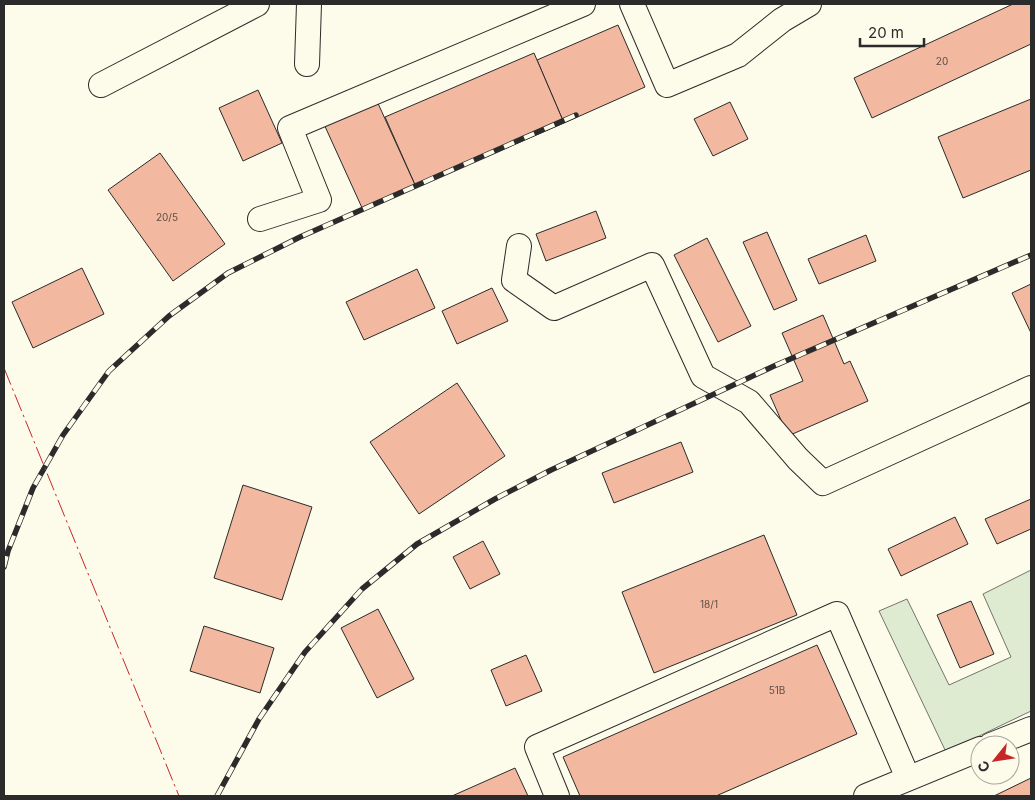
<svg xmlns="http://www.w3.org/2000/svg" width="1035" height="800" font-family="Inter,sans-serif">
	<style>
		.green { fill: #deebd1; stroke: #74746e }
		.building { fill: #f2b8a0; stroke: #2b2b2b }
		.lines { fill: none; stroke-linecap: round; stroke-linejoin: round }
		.minor-casing { stroke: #2b2b2b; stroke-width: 26 }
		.minor { stroke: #fdfbea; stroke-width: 24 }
		.rail-casing { stroke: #2b2b2b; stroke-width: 5.5 }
		.rail { stroke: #fdfbea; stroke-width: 4; stroke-dasharray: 11; stroke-linecap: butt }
		.power { stroke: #c62828; stroke-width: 1; stroke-dasharray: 18 4 2.5 4; stroke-linecap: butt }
		.labels { text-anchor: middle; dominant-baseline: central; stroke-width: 4; stroke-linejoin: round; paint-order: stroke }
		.number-label { font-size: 10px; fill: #5d4e48 }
	</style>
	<rect width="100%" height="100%" fill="#fdfbea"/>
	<path class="green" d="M 1031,570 L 1031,711 L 946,752 L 879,611 L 907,599 L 949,685 L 1011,657 L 983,594 Z"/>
	<g class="building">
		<path d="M 1013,4 L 1031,4 L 1031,44 L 872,118 L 854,78 Z"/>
		<path d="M 618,25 L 645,87 L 564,123 L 537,60 Z"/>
		<path d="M 534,53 L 564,123 L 416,187 L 385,117 Z"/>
		<path d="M 258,90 L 282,143 L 243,161 L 219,108 Z"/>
		<path d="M 376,99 L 416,187 L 363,210 L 323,122 Z"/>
		<path d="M 1031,99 L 1031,170 L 963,198 L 938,137 Z"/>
		<path d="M 730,102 L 748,139 L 713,156 L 694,119 Z"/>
		<path d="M 160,153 L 225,244 L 173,281 L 108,190 Z"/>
		<path d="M 596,211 L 606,238 L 546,261 L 536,234 Z"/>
		<path d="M 767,232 L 797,300 L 774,310 L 743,242 Z"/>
		<path d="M 866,235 L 876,261 L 819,284 L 808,259 Z"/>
		<path d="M 707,238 L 751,326 L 718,342 L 674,255 Z"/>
		<path d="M 82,268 L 104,314 L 33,348 L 12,302 Z"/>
		<path d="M 417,269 L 435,308 L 364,340 L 346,302 Z"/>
		<path d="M 1031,284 L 1031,333 L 1012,293 Z"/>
		<path d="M 492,288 L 508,321 L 457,344 L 442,311 Z"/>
		<path d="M 823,315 L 844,364 L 850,361 L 868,401 L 788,436 L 770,395 L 803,381 L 782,333 Z"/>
		<path d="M 457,383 L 505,456 L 419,514 L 370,442 Z"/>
		<path d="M 681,442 L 693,472 L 614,503 L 602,473 Z"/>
		<path d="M 243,485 L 312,507 L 282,600 L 214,578 Z"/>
		<path d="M 1031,499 L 1031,529 L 997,544 L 985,519 Z"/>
		<path d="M 955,517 L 968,544 L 901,576 L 888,549 Z"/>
		<path d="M 764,535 L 797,615 L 654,673 L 622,592 Z"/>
		<path d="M 483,541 L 500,574 L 470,589 L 453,557 Z"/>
		<path d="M 971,601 L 994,654 L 960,668 L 937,615 Z"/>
		<path d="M 378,609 L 414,679 L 377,698 L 341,628 Z"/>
		<path d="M 204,626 L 274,648 L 260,693 L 190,671 Z"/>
		<path d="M 817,645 L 857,734 L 716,796 L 580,796 L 563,757 Z"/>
		<path d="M 526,655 L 542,691 L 506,706 L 491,670 Z"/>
		<path d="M 515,768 L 528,796 L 452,796 Z"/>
		<path d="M 1031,778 L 1031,796 L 994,796 Z"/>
	</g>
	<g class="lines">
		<g class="minor-casing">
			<g id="minor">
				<path d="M 632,4 L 667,85 L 738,55 L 782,20 L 809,4"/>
				<path d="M 307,64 L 309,4"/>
				<path d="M 101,85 L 257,4"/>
				<path d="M 260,219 L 319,200 L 290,128 L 583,4"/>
				<path d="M 519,246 L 514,280 L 554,308 L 652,265 L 703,376 L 749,402 L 798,459 L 823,483 L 1031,388"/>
				<path d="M 991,745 L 1031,729"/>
				<path d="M 557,796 L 537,747 L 837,614 L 908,778"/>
				<path d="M 866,796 L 980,749"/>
			</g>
		</g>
		<use href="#minor" class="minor"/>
		<g class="rail-casing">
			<g id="rail">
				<path d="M 4,567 L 8,551 L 33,488 L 63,435 L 109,371 L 169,316 L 228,273 L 300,237 L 576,115"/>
				<path d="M 217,796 L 259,719 L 305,652 L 362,589 L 417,544 L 495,499 L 551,470 L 774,366 L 1031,255"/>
			</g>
		</g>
		<use href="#rail" class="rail"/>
		<path class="power" d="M 4,368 L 179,796"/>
	</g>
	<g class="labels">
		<g class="number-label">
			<text x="942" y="61">20</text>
			<text x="167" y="217">20/5</text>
			<text x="709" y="604">18/1</text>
			<text x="777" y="690">51В</text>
		</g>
	</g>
	<rect width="1035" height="800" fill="none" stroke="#2b2b2b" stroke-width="10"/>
	<g transform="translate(995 760) rotate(240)"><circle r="24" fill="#fdfbea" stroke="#a9a89e"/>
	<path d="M0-4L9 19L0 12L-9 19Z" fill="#c62828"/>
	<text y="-8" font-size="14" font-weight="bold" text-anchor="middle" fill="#2b2b2b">С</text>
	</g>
	<path d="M860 38v8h64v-8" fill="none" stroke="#2b2b2b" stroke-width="2.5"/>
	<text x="868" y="38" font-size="15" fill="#2b2b2b" stroke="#fdfbea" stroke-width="4" paint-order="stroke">20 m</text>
</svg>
